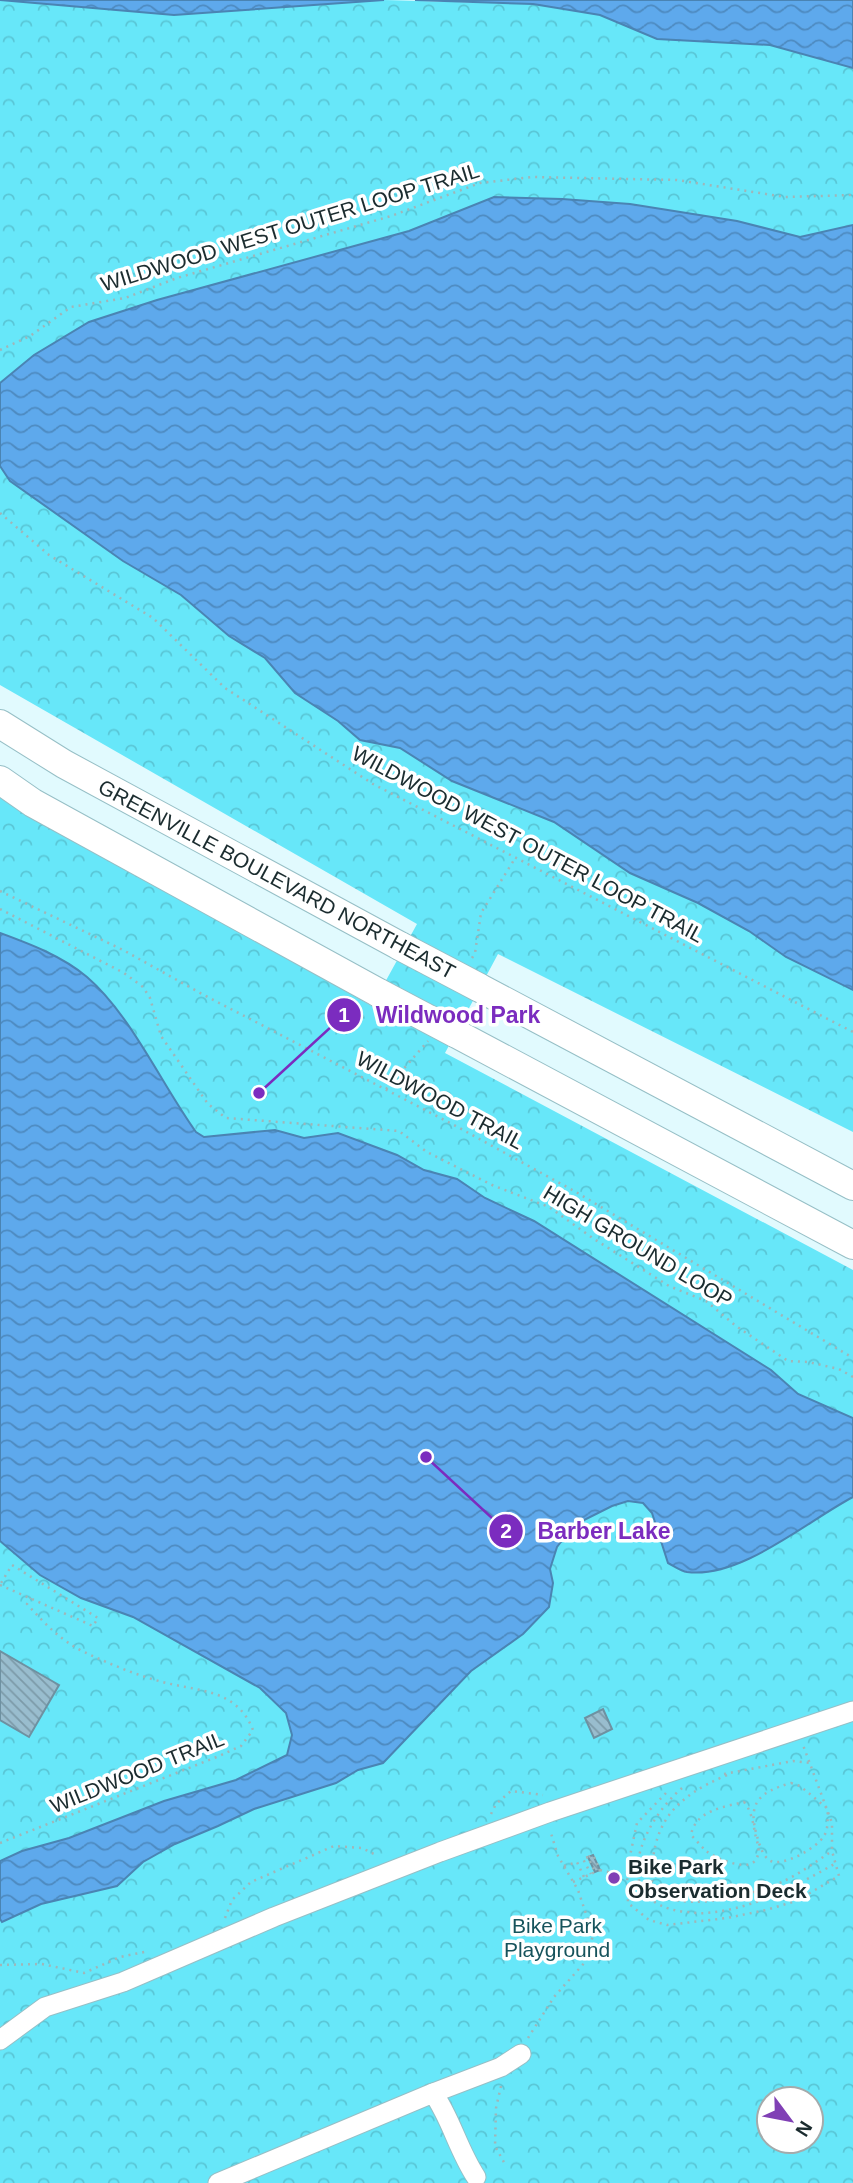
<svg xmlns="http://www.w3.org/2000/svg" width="853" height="2183" font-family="Helvetica,sans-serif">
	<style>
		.park { fill: url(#park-crowns); fill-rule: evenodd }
		.water { fill: url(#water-waves); stroke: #4a84b3; stroke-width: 2 }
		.building { fill: url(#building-back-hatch); stroke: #6e91a1; stroke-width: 2 }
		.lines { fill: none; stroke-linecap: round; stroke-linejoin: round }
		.minor-casing { stroke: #96bfc6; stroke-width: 21 }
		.highway-casing { stroke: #96bfc6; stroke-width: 30 }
		.path { stroke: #9fb6b9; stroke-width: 2.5; stroke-dasharray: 2 5; stroke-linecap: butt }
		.minor { stroke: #fff; stroke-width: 19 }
		.highway { stroke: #fff; stroke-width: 28 }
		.highway-bridge-casing { stroke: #96bfc6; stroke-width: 30; stroke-linecap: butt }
		.highway-bridge { stroke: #fff; stroke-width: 28 }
		.poi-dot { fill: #8040b5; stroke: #fff; stroke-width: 2.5 }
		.labels { text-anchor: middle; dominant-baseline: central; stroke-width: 7; stroke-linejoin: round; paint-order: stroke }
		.street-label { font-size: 21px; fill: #1b2c2f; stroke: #fff }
		.poi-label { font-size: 21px; font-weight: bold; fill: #1b2c2f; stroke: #fff; text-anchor: start }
		.park-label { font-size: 21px; fill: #16535c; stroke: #fff }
		.leader { fill: none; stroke: #7b2cbf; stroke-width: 2.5 }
		.callout-dot { fill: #7b2cbf; stroke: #fff; stroke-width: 2.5 }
		.mark-label { font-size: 21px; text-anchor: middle; font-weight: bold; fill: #fff }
		.callout-label { font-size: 23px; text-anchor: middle; font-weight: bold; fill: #7b2cbf; stroke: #fff; stroke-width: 7; stroke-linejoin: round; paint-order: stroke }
	</style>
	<defs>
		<pattern id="park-crowns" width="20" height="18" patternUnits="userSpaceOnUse" patternTransform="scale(1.75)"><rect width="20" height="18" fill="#67e7f9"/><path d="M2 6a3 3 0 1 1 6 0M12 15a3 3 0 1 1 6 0" fill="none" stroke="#59c6d6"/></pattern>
		<pattern id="water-waves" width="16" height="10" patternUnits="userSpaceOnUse" patternTransform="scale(1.75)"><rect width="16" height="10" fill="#5ea9ec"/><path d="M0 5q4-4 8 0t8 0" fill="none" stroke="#4d8ac0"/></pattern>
		<pattern id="building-back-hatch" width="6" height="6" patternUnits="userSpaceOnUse" patternTransform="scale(1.75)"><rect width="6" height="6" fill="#99bdce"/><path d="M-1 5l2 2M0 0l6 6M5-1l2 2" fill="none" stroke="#7c9aa8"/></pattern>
	</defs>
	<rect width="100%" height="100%" fill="#e1fafe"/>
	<path class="park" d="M 0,0 L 174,15 L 384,0 L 533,4 L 600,15 L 658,39 L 770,45 L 853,68 L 853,1132 L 498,954 L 445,1053 L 853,1270 L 853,2183 L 0,2183 L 0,797 L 372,1006 L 417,924 L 0,685 ZM 769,2099 L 811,2099 L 811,2141 L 769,2141 Z"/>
	<g class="water">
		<path d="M 0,0 L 384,0 L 174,15 Z"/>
		<path d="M 415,0 L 853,0 L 853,68 L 770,45 L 657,39 L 600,15 L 533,4 Z"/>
		<path d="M 494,197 L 562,199 L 630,204 L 737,221 L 800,237 L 853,225 L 853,990 L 786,957 L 749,931 L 698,903 L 630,873 L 554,822 L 452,781 L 400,748 L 360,740 L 338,721 L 295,693 L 265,658 L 229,636 L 181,595 L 123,561 L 10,481 L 0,466 L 0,383 L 34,355 L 89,322 L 157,300 L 409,231 Z"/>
		<path d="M 0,933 C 30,944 62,956 87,977 C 131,1015 162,1085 196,1132 L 204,1137 L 275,1130 L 304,1138 L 338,1133 L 397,1155 L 424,1170 L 457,1179 L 485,1198 L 534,1221 L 771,1370 L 798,1394 L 853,1418 L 853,1497 C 807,1521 741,1579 687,1572 C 681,1571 674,1566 668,1563 L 652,1513 L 643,1503 L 628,1501 L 612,1506 L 574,1525 L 557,1547 L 550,1569 L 553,1583 L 549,1607 L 523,1634 L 471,1671 L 383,1763 L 358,1770 L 336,1783 L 254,1809 L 218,1826 L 175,1844 L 143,1862 L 117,1886 L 41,1904 L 2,1922 L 0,1919 L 0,1861 L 22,1851 L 69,1838 L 164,1801 L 236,1780 L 287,1755 L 292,1735 L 286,1713 L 260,1688 L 133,1617 L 81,1598 L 40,1575 L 0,1541 Z"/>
	</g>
	<g class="building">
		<path d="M 0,1651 L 59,1685 L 29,1737 L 0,1720 Z"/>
		<path d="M 603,1709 L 612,1729 L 594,1738 L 585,1718 Z"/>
		<path d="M 593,1855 L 600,1870 L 595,1872 L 588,1857 Z"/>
		<path d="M 617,1874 L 618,1881 L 611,1883 L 609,1875 Z"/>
	</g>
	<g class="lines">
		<g class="minor-casing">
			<g id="minor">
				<path d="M 0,2040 L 45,2007 L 123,1982 L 274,1917 L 440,1852 L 550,1812 L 853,1711"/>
				<path d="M 433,2093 L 501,2067 L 521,2054"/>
				<path d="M 218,2183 L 433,2093 C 451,2118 458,2150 476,2177"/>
			</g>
		</g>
		<g class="highway-casing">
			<g id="highway">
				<path d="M 0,724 L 64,764 L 400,946"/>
				<path d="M 0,780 L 33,803 L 379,993"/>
				<path d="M 478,987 L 853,1186"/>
				<path d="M 455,1033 L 853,1245"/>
			</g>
		</g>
		<g class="path">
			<path d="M 0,350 L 30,336 L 71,307 L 125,298 L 177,278 L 391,216 L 480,183 L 532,177 L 677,180 L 785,197 L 853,195"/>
			<path d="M 0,513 L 49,555 L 153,618 L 225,688 L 373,784 L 853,1032"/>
			<path d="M 0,891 L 123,950 L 202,994 L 454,1125 L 576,1192 L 853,1358"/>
			<path d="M 0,909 L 124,973 L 143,987 L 150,998 L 161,1036 L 208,1104 L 226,1118 L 399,1131 L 427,1152 L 492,1185 L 549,1207 L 594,1239 L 669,1286 L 706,1301 L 736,1326 L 788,1361 L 808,1362 L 839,1369 L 853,1377"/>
			<path d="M 472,958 L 475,953 L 481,913 L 514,860"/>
			<path d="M 386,1089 L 428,1041"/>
			<path d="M 0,1585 L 93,1626 L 98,1618 L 12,1565 L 1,1583"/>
			<path d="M 724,1774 L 793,1761 L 810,1763"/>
			<path d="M 727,1775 C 673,1798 650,1824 652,1886 C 655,1889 659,1894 664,1896 C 694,1911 757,1894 786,1880 C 802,1872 817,1861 832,1851"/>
			<path d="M 791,1783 L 800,1786 L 828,1809 C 827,1818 829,1828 824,1836 C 818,1847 781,1869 769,1860 C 762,1855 759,1843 757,1836 C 747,1803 759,1792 791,1783 Z"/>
			<path d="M 682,1788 C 642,1822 605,1902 685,1912 C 692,1912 699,1914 706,1913 C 754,1909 796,1886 836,1863"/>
			<path d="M 666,1793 L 637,1823 L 627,1870 L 628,1903 L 649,1920 L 667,1925 L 727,1918 L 766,1910 L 796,1901 L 839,1876 L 832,1851 L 832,1823 L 803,1745"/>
			<path d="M 744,1802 C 751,1810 753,1822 755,1833 C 756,1839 760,1848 758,1854 C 755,1876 717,1859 706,1851 C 701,1846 696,1840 691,1835 C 695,1811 723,1807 744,1802 Z"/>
			<path d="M 491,1814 L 496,1804 L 511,1791 L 543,1795"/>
			<path d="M 0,1843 L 219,1756 L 241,1746 L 253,1730 C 236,1687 196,1692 159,1681 C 133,1674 108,1663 84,1652 C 60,1640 45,1624 27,1604 L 31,1598"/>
			<path d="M 588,1857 L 583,1859 L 591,1874"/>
			<path d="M 564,1866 L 577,1862 L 584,1877"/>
			<path d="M 600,1870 L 617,1874 L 618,1881 L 611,1883 L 609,1875 L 613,1874"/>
			<path d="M 573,1882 L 600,1870 L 593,1855 L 588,1857 L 595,1872"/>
			<path d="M 225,1918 L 232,1900 L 251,1882 L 334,1846 L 362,1848 L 378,1856"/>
			<path d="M 0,1965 L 42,1964 L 84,1973 L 120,1957 L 149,1951"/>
			<path d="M 528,2038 L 554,1997 L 586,1961 L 593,1935 L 578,1890 L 558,1856 L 550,1830"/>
			<path d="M 501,2086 L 496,2108 L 495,2146 L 506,2166"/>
		</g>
		<use href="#minor" class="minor"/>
		<use href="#highway" class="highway"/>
		<g class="highway-bridge-casing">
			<g id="highway-bridge">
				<path d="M 400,946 L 478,987"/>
				<path d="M 379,993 L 455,1033"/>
			</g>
		</g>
		<use href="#highway-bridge" class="highway-bridge"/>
	</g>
	<circle class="poi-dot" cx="614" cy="1878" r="7"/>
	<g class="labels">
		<g class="street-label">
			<text transform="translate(290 227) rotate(-17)">WILDWOOD WEST OUTER LOOP TRAIL</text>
			<text transform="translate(528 844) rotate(28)">WILDWOOD WEST OUTER LOOP TRAIL</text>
			<text transform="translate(277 879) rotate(28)">GREENVILLE BOULEVARD NORTHEAST</text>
			<text transform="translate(440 1100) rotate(28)">WILDWOOD TRAIL</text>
			<text transform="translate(638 1246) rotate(31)">HIGH GROUND LOOP</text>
			<text transform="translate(137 1772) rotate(-22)">WILDWOOD TRAIL</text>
		</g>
		<g class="poi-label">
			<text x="628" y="1866">Bike Park<tspan x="628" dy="24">Observation Deck</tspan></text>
		</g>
		<g class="park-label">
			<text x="557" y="1925">Bike Park<tspan x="557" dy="24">Playground</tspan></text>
		</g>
	</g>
	<path class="leader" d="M259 1093L344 1015M426 1457L506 1531"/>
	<g class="callout-dot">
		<circle cx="259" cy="1093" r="7"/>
		<circle cx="426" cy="1457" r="7"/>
		<circle cx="344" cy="1015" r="18"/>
		<circle cx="506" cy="1531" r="18"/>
	</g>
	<g class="mark-label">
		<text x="344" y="1022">1</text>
		<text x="506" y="1538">2</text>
	</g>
	<g class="callout-label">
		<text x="458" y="1023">Wildwood Park</text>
		<text x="604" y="1539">Barber Lake</text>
	</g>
	<g transform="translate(790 2120) rotate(122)"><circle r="33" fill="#ffffff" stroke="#a4abac" stroke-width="2"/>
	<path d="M0-5L12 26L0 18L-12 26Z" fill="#8040b5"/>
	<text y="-10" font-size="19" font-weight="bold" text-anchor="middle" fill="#1b2c2f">N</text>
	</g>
</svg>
